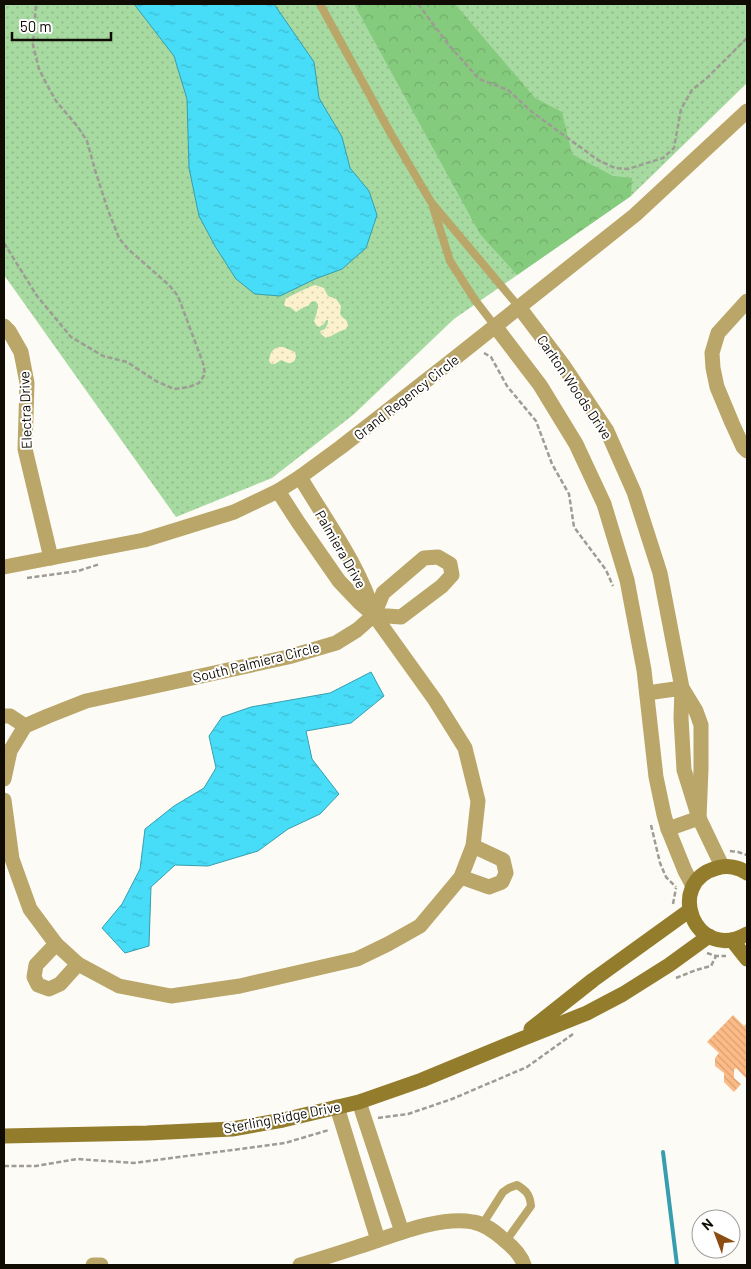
<svg xmlns="http://www.w3.org/2000/svg" width="751" height="1269" font-family="Barlow,sans-serif">
	<style>
		.grass { fill: url(#grass-dots) }
		.forest { fill: url(#forest-crowns) }
		.sand { fill: url(#sand-dots) }
		.water { fill: url(#water-ripples); stroke: #369eae }
		.lines { fill: none; stroke-linecap: round; stroke-linejoin: round }
		.stream { stroke: #369eae; stroke-width: 4 }
		.building { fill: url(#building-back-hatch) }
		.path { stroke: #9e9c95; stroke-width: 2.5; stroke-dasharray: 5 2.5; stroke-linecap: butt }
		.lane { stroke: #b9a668; stroke-width: 8 }
		.street { stroke: #b9a668; stroke-width: 15 }
		.secondary { stroke: #937d2c; stroke-width: 15 }
		.labels { text-anchor: middle; dominant-baseline: central; stroke-width: 4; stroke-linejoin: round; paint-order: stroke }
		.street-label { font-size: 14px; fill: #100c04; stroke: #fff }
	</style>
	<defs>
		<pattern id="grass-dots" width="8" height="8" patternUnits="userSpaceOnUse" patternTransform="scale(1.25)"><rect width="8" height="8" fill="#a6daa0"/><path d="M2 2h.1M6 6h.1" fill="none" stroke="#8eba88" stroke-width="1.8" stroke-linecap="round"/></pattern>
		<pattern id="forest-crowns" width="20" height="18" patternUnits="userSpaceOnUse" patternTransform="scale(1.25)"><rect width="20" height="18" fill="#85cb7e"/><path d="M2 6a3 3 0 1 1 6 0M12 15a3 3 0 1 1 6 0" fill="none" stroke="#72ad6b"/></pattern>
		<pattern id="sand-dots" width="8" height="8" patternUnits="userSpaceOnUse" patternTransform="scale(1.25)"><rect width="8" height="8" fill="#fbf1cc"/><path d="M2 2h.1M6 6h.1" fill="none" stroke="#d6cdae" stroke-width="1.8" stroke-linecap="round"/></pattern>
		<pattern id="water-ripples" width="26" height="14" patternUnits="userSpaceOnUse" patternTransform="scale(1.25)"><rect width="26" height="14" fill="#47dcf7"/><path d="M2 4q2-2 4 0t4 0M15 11q2-2 4 0t4 0" fill="none" stroke="#3dbcd2"/></pattern>
		<pattern id="building-back-hatch" width="6" height="6" patternUnits="userSpaceOnUse" patternTransform="scale(1.25)"><rect width="6" height="6" fill="#fcbb86"/><path d="M-1 5l2 2M0 0l6 6M5-1l2 2" fill="none" stroke="#d7a072"/></pattern>
	</defs>
	<rect width="100%" height="100%" fill="#fdfbf5"/>
	<path class="grass" d="M 4,4 L 747,4 L 747,83 L 631,196 L 454,319 L 353,415 L 272,478 L 176,517 L 4,275 Z"/>
	<path class="forest" d="M 354,4 L 455,4 L 535,98 L 562,112 L 572,154 L 613,176 L 632,178 L 631,196 L 517,275 L 480,234 Z"/>
	<g class="sand">
		<path d="M 315,285 L 324,288 L 328,296 L 336,299 L 341,306 L 340,314 C 343,320 347,317 348,326 L 346,329 C 338,331 333,336 326,338 L 321,334 L 320,331 L 325,329 L 328,323 L 328,320 L 326,320 L 324,324 L 319,327 L 316,325 L 314,321 C 316,317 318,308 318,304 L 315,301 L 311,302 L 308,306 L 304,307 L 296,312 L 290,307 L 287,307 L 284,305 L 286,298 C 296,294 305,288 315,285 Z"/>
		<path d="M 278,347 L 283,347 L 295,352 L 296,356 L 295,360 L 292,363 L 288,363 L 281,360 L 275,364 L 271,364 L 269,361 C 270,354 271,350 278,347 Z"/>
	</g>
	<g class="water">
		<path d="M 134,4 L 274,4 L 314,62 L 319,98 L 342,137 L 350,168 L 369,191 L 377,215 L 366,248 L 342,269 L 315,279 L 280,296 L 255,294 L 236,279 L 215,246 L 199,216 L 189,168 L 187,99 L 174,56 Z"/>
		<path d="M 371,672 L 384,696 L 351,723 L 306,731 L 312,759 L 339,794 L 320,814 L 288,829 L 258,851 L 208,866 L 175,865 L 151,887 L 149,946 L 125,953 L 102,928 L 122,904 L 140,869 L 145,829 L 174,806 L 204,788 L 216,768 L 209,736 L 222,717 L 251,707 L 330,693 Z"/>
	</g>
	<g class="lines">
		<path class="stream" d="M 663,1152 L 677,1265"/>
	</g>
	<path class="building" d="M 733,1015 L 744,1026 L 747,1023 L 747,1079 L 736,1068 L 734,1070 L 734,1078 L 741,1084 L 734,1092 L 724,1082 L 724,1073 L 715,1066 L 715,1058 L 719,1053 L 707,1042 Z"/>
	<g class="lines">
		<g class="path">
			<path d="M 418,4 L 448,44 L 479,79 L 508,90 L 532,112 L 598,160 L 615,168 L 628,169 L 663,158 L 674,148 L 681,109 L 692,90 L 707,78 L 747,38"/>
			<path d="M 4,243 L 37,296 L 71,337 L 103,356 L 127,362 L 156,381 L 174,389 L 189,387 L 199,383 L 205,374 L 203,363 L 178,296 L 169,285 L 128,249 L 119,238 L 108,210 L 95,170 L 87,141 L 78,127 L 56,101 L 47,85 L 39,69 L 33,45 L 36,4"/>
			<path d="M 484,353 L 491,357 L 507,386 L 536,421 L 552,464 L 569,494 L 574,527 L 606,570 L 613,586"/>
			<path d="M 27,578 L 78,571 L 100,564"/>
			<path d="M 651,825 L 660,863 L 666,877 L 676,887"/>
			<path d="M 730,851 L 738,852 L 747,855"/>
			<path d="M 673,904 L 676,888"/>
			<path d="M 707,953 L 716,956 L 726,956"/>
			<path d="M 676,978 L 696,970 L 711,966 L 716,956"/>
			<path d="M 378,1118 L 408,1114 L 452,1099 L 527,1067 L 573,1034"/>
			<path d="M 4,1166 L 36,1166 L 77,1159 L 134,1163 L 285,1143 L 329,1130"/>
		</g>
		<g class="lane">
			<path d="M 320,4 L 391,134 L 431,202 L 519,307"/>
			<path d="M 433,207 L 450,261 L 475,300 L 495,326"/>
			<path d="M 482,1225 L 503,1192 L 509,1188 L 517,1185 C 527,1191 530,1195 531,1206 L 506,1241"/>
		</g>
		<g class="street">
			<path d="M 747,301 L 718,333 L 712,353 L 713,368 L 717,387 L 732,423 L 743,447 L 747,451"/>
			<path d="M 519,307 L 563,365 L 607,431 L 634,492 L 660,573 L 682,688 L 696,711 L 701,725 L 701,769 L 699,818"/>
			<path d="M 4,326 L 9,331 L 21,352 L 27,383 L 25,449 L 51,558"/>
			<path d="M 495,326 L 540,385 L 576,444 L 604,504 L 627,580 L 644,670 L 656,777 L 664,815 L 668,829 L 685,871 L 693,886"/>
			<path d="M 300,477 C 326,521 360,566 374,615"/>
			<path d="M 4,567 L 144,540 L 234,512 L 278,491 L 300,477 L 341,447 L 450,362 L 635,215 L 747,111"/>
			<path d="M 647,693 L 682,688 L 681,718 L 684,770 L 699,818 L 722,866"/>
			<path d="M 4,716 L 10,716 L 25,726"/>
			<path d="M 4,779 L 10,751 L 25,726 L 48,716 L 86,701 L 288,657 L 336,643 L 357,630 L 374,615 L 383,593 L 424,558 L 438,557 L 450,564 L 452,575 L 442,586 L 401,617 L 374,615"/>
			<path d="M 4,800 L 12,859 L 30,909 L 56,944 L 78,964 L 119,986 L 171,996 L 240,986 L 357,959 L 388,944 L 420,926 L 461,877 L 473,846 L 478,801 L 465,748 L 435,700 L 374,615 L 360,603 L 339,581 L 298,522 L 278,491"/>
			<path d="M 668,829 L 699,818"/>
			<path d="M 461,877 L 489,887 L 502,882 L 506,873 L 503,860 L 473,846"/>
			<path d="M 56,944 L 36,965 L 34,977 L 38,985 L 49,989 L 60,984 L 78,964"/>
			<path d="M 359,1102 L 402,1232"/>
			<path d="M 337,1107 L 378,1240"/>
			<path d="M 93,1265 L 101,1265"/>
			<path d="M 300,1265 C 324,1258 348,1250 373,1242 C 402,1232 443,1216 473,1222 C 485,1224 494,1231 503,1239 C 512,1246 521,1254 524,1265"/>
		</g>
		<g class="secondary">
			<path d="M 747,873 C 739,867 727,865 717,868 C 664,882 695,964 747,934"/>
			<path d="M 732,940 L 747,959"/>
			<path d="M 531,1029 L 593,980 L 690,910"/>
			<path d="M 4,1136 L 147,1133 L 232,1129 L 283,1120 L 359,1102 L 422,1080 L 519,1040 L 587,1013 L 623,994 L 669,965 L 709,936"/>
		</g>
	</g>
	<g class="labels">
		<g class="street-label">
			<text transform="translate(575 387) rotate(56)">Carlton Woods Drive</text>
			<text transform="translate(406 397) rotate(-38)">Grand Regency Circle</text>
			<text transform="translate(25 410) rotate(-92)">Electra Drive</text>
			<text transform="translate(341 549) rotate(60)">Palmiera Drive</text>
			<text transform="translate(256 662) rotate(-14)">South Palmiera Circle</text>
			<text transform="translate(282 1117) rotate(-11)">Sterling Ridge Drive</text>
		</g>
	</g>
	<rect width="751" height="1269" fill="none" stroke="#100c04" stroke-width="10"/>
	<g transform="translate(716 1234) rotate(318)"><circle r="24" fill="#ffffff" stroke="#9f9e9b"/>
	<path d="M0-4L9 19L0 12L-9 19Z" fill="#8b4d11"/>
	<text y="-8" font-size="14" font-weight="bold" text-anchor="middle" fill="#100c04">N</text>
	</g>
	<path d="M12 32v8h99v-8" fill="none" stroke="#100c04" stroke-width="2.5"/>
	<text x="20" y="32" font-size="15" fill="#100c04" stroke="#ffffff" stroke-width="4" paint-order="stroke">50 m</text>
</svg>
